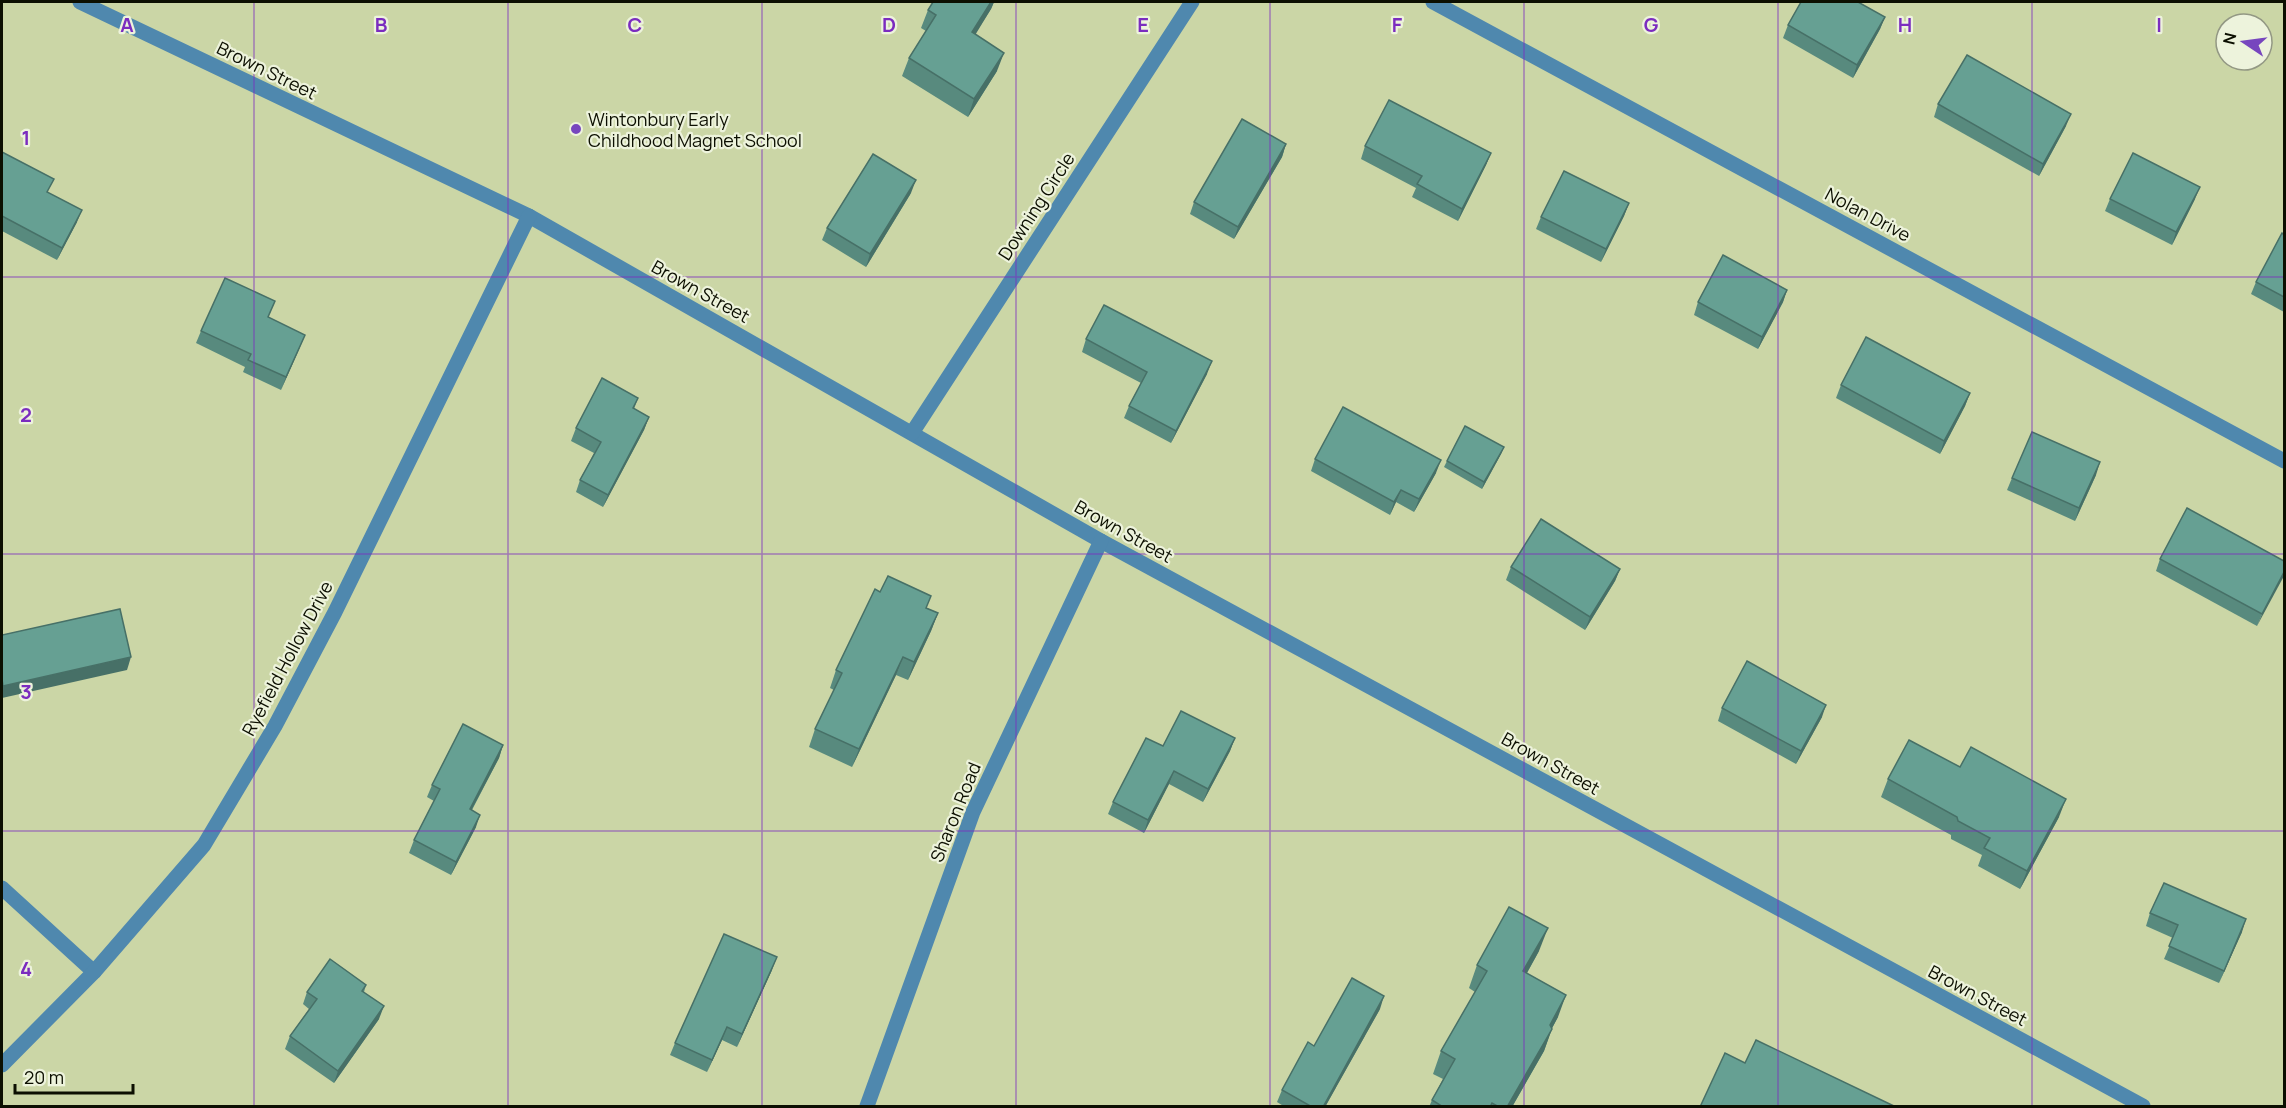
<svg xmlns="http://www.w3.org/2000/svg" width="2286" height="1108" font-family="Manrope,sans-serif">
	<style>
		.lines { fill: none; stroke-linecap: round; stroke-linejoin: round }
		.minor { stroke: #4f88ae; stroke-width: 15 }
		.wall { fill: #588a7e }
		.shaded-wall { fill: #477067 }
		.building { fill: #66a093; stroke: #477067; stroke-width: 1.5 }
		.grid { fill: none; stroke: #7b2cbf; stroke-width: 1.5; stroke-opacity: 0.55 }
		.poi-dot { fill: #7746be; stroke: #edf3dc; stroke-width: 2 }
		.labels { text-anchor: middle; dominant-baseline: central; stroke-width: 4.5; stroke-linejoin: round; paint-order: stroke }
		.street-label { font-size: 18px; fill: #0c0f01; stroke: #edf3dc }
		.poi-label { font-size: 18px; fill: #0c0f01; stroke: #edf3dc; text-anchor: start }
		.grid-label { font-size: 20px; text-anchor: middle; font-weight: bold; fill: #7b2cbf; stroke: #edf3dc; stroke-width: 4.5; stroke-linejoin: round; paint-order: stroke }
	</style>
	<rect width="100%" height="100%" fill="#cbd6a6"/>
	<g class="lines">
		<g class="minor">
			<path d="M 80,2 L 529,216 L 1101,541 L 2143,1106"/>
			<path d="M 1433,2 L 2284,461"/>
			<path d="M 912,433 L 1192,2"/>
			<path d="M 2,888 L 94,972"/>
			<path d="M 2,1065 L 94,972 L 204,845 L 275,726 L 335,612 L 529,216"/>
			<path d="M 867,1106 L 973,812 L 1101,541"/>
		</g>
	</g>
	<g class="wall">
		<path d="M 933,2 L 994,2 L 991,9 L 975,34 L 997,71 L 968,117 L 902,76 L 909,58 L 926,31 L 921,28 L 928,10 Z"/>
		<path d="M 1885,17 L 1880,29 L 1853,78 L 1783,38 L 1788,25 Z"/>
		<path d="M 1938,104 L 2066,126 L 2039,176 L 1934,117 Z"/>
		<path d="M 1286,144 L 1282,157 L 1234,239 L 1190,214 L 1194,202 Z"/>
		<path d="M 1365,146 L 1491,153 L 1486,165 L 1458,221 L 1412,197 L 1416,188 L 1361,159 Z"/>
		<path d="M 2,152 L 49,193 L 77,222 L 57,260 L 2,231 Z"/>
		<path d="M 911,193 L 866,267 L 822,240 L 827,228 Z"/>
		<path d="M 2110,199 L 2195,199 L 2172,245 L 2105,211 Z"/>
		<path d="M 1629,203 L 1624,216 L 1601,262 L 1536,229 L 1541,217 Z"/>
		<path d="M 2284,235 L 2284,312 L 2251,294 L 2256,282 Z"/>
		<path d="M 1787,290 L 1783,302 L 1758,349 L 1694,315 L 1698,302 Z"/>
		<path d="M 269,317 L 300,347 L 281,390 L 243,372 L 245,367 L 196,343 L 201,331 Z"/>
		<path d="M 1086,339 L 1207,374 L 1171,443 L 1124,418 L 1129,406 L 1141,383 L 1082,352 Z"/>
		<path d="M 1841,385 L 1970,393 L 1965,406 L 1940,454 L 1836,398 Z"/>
		<path d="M 638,398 L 634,409 L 649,417 L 644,430 L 603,507 L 576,492 L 580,480 L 594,453 L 571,441 L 576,428 Z"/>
		<path d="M 1504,447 L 1501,454 L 1482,489 L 1444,467 L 1447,461 Z"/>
		<path d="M 1315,459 L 1436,473 L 1414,512 L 1396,502 L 1390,515 L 1311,471 Z"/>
		<path d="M 2096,475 L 2075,521 L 2007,490 L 2012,478 Z"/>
		<path d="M 2160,559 L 2284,561 L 2257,626 L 2156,571 Z"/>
		<path d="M 1511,567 L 1620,569 L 1615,581 L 1585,630 L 1506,580 Z"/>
		<path d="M 880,592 L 927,608 L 938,613 L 931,631 L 908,680 L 896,675 L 852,767 L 809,747 L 815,729 L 834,690 L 830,688 L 836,670 Z"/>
		<path d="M 1722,708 L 1822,717 L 1796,764 L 1718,721 Z"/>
		<path d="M 1235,738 L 1230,751 L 1203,802 L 1169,784 L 1144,833 L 1108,814 L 1113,802 L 1163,746 Z"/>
		<path d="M 503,745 L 499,758 L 472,810 L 476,827 L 451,875 L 409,853 L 414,840 L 434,801 L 427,797 L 432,785 Z"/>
		<path d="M 1960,767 L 2059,817 L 2020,889 L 1978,866 L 1982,855 L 1951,839 L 1951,835 L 1881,797 L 1888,779 Z"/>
		<path d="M 2150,913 L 2242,932 L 2219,983 L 2164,959 L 2173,938 L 2146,926 Z"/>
		<path d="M 1539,951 L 1527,973 L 1558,1017 L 1552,1028 L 1544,1051 L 1512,1107 L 1429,1107 L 1432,1100 L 1443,1079 L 1433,1074 L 1441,1051 L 1475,992 L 1469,988 L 1477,965 Z"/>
		<path d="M 772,970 L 737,1047 L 722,1040 L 707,1072 L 670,1055 L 675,1043 Z"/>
		<path d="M 366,985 L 364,992 L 379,1019 L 334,1083 L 285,1049 L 290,1036 L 309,1009 L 303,1004 L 307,992 Z"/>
		<path d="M 1380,1009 L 1325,1107 L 1285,1107 L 1277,1102 L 1282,1090 L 1314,1046 Z"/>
	</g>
	<g class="shaded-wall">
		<path d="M 991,2 L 994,2 L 991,9 L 966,50 L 972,32 Z"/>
		<path d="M 1885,17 L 1880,29 L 1853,78 L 1857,65 Z"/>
		<path d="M 1004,53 L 997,71 L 968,117 L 974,99 Z"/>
		<path d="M 2071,114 L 2066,126 L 2039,176 L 2043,164 Z"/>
		<path d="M 1286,144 L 1282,157 L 1234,239 L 1238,227 Z"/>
		<path d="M 1491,153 L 1486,165 L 1458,221 L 1462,209 Z"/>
		<path d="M 916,180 L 911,193 L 866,267 L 870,254 Z"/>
		<path d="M 2200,187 L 2195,199 L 2172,245 L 2176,232 Z"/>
		<path d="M 1629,203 L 1624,216 L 1601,262 L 1606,249 Z"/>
		<path d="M 82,210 L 77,222 L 57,260 L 62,248 Z"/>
		<path d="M 1787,290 L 1783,302 L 1758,349 L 1762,337 Z"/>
		<path d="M 305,335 L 300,347 L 281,390 L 286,377 Z"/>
		<path d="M 1212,361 L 1207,374 L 1171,443 L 1176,431 Z"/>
		<path d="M 1970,393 L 1965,406 L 1940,454 L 1944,441 Z"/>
		<path d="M 649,417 L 644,430 L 603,507 L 608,495 Z"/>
		<path d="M 1504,447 L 1501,454 L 1482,489 L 1484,482 Z"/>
		<path d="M 1441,460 L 1436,473 L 1414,512 L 1419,499 Z"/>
		<path d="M 2100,462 L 2096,475 L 2075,521 L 2079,508 Z"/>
		<path d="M 1401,490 L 1396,502 L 1390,515 L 1394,502 Z"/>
		<path d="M 1620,569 L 1615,581 L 1585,630 L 1590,617 Z"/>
		<path d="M 2284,572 L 2284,576 L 2257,626 L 2262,614 Z"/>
		<path d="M 938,613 L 931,631 L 908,680 L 914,662 Z"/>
		<path d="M 131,657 L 127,670 L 2,698 L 2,690 L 3,686 Z"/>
		<path d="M 903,657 L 896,675 L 852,767 L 859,749 Z"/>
		<path d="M 1826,705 L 1822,717 L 1796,764 L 1801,751 Z"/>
		<path d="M 1235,738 L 1230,751 L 1203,802 L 1208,789 Z"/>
		<path d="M 503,745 L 499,758 L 465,822 L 470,809 Z"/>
		<path d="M 1174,771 L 1169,784 L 1144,833 L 1148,820 Z"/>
		<path d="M 2066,799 L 2059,817 L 2020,889 L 2027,871 Z"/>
		<path d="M 480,815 L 476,827 L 451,875 L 456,862 Z"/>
		<path d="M 2246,919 L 2242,932 L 2219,983 L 2224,971 Z"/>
		<path d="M 1548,928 L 1539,951 L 1515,994 L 1523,971 Z"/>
		<path d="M 777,957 L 772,970 L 737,1047 L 742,1034 Z"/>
		<path d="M 1566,995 L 1558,1017 L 1550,1032 L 1552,1029 L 1544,1051 L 1512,1107 L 1507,1107 Z"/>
		<path d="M 1384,996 L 1380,1009 L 1325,1107 L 1323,1107 Z"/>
		<path d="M 384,1006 L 379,1019 L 334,1083 L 338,1071 Z"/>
		<path d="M 727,1027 L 722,1040 L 707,1072 L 712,1060 Z"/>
	</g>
	<g class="building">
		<path d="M 933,2 L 991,2 L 972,32 L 1004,53 L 974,99 L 909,58 L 936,15 L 928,10 Z"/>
		<path d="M 1801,2 L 1858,2 L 1885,17 L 1857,65 L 1788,25 Z"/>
		<path d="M 1967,55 L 2071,114 L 2043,164 L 1938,104 Z"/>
		<path d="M 1389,100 L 1491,153 L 1462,209 L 1417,184 L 1422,176 L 1365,146 Z"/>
		<path d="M 1242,119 L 1286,144 L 1238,227 L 1194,202 Z"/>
		<path d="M 2,152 L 54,179 L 47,192 L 82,210 L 62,248 L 2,216 Z"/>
		<path d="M 2133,153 L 2200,187 L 2176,232 L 2110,199 Z"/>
		<path d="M 873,154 L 916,180 L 870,254 L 827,228 Z"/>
		<path d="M 1564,171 L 1629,203 L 1606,249 L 1541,217 Z"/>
		<path d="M 2282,233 L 2284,235 L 2284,297 L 2256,282 Z"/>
		<path d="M 1723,255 L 1787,290 L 1762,337 L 1698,302 Z"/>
		<path d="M 225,278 L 275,301 L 268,317 L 305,335 L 286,377 L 248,360 L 251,354 L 201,331 Z"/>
		<path d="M 1104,305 L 1212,361 L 1176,431 L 1129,406 L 1147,372 L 1086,339 Z"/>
		<path d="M 1866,337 L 1970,393 L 1944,441 L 1841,385 Z"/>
		<path d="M 602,378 L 638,398 L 633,408 L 649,417 L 608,495 L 580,480 L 601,442 L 576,428 Z"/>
		<path d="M 1343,407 L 1441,460 L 1419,499 L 1401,490 L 1394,502 L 1315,459 Z"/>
		<path d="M 1465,426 L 1504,447 L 1484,482 L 1447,461 Z"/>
		<path d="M 2032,432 L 2100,462 L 2079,508 L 2012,478 Z"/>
		<path d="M 2187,508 L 2284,561 L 2284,572 L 2262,614 L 2160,559 Z"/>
		<path d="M 1541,519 L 1620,569 L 1590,617 L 1511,567 Z"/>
		<path d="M 888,576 L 931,596 L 926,608 L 938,613 L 914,662 L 903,657 L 859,749 L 815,729 L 842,673 L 836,670 L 875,589 L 880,592 Z"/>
		<path d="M 120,609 L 131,657 L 3,686 L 2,679 L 2,635 Z"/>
		<path d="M 1747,661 L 1826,705 L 1801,751 L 1722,708 Z"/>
		<path d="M 1181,711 L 1235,738 L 1208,789 L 1174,771 L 1148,820 L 1113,802 L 1146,738 L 1163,746 Z"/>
		<path d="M 463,724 L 503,745 L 470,809 L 480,815 L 456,862 L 414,840 L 440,789 L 432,785 Z"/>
		<path d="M 1909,740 L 1960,767 L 1971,747 L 2066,799 L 2027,871 L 1984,848 L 1990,838 L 1958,821 L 1957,817 L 1888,779 Z"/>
		<path d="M 2164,883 L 2246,919 L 2224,971 L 2169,946 L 2178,925 L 2150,913 Z"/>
		<path d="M 1509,907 L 1548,928 L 1523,971 L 1566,995 L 1550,1025 L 1552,1029 L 1507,1107 L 1499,1107 L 1492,1103 L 1490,1107 L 1443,1107 L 1432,1100 L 1455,1059 L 1441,1051 L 1487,971 L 1477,965 Z"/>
		<path d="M 724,934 L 777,957 L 742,1034 L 727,1027 L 712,1060 L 675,1043 Z"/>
		<path d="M 330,959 L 366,985 L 362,991 L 384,1006 L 338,1071 L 290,1036 L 317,999 L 307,992 Z"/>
		<path d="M 1352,978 L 1384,996 L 1323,1107 L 1312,1107 L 1282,1090 L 1308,1042 L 1314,1046 Z"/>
		<path d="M 1756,1040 L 1896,1107 L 1700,1107 L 1725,1053 L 1745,1063 Z"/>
	</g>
	<path class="grid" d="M 254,2 L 254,1106M 508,2 L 508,1106M 762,2 L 762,1106M 1016,2 L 1016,1106M 1270,2 L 1270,1106M 1524,2 L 1524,1106M 1778,2 L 1778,1106M 2032,2 L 2032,1106M 2,277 L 2284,277M 2,554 L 2284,554M 2,831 L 2284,831"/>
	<circle class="poi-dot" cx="576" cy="129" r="6"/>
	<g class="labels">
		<g class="street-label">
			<text transform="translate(267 70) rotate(26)">Brown Street</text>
			<text transform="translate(1036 206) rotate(-57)">Downing Circle</text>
			<text transform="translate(1868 214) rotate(28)">Nolan Drive</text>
			<text transform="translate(701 291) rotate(29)">Brown Street</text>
			<text transform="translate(1124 531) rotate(29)">Brown Street</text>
			<text transform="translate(287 658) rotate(-62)">Ryefield Hollow Drive</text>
			<text transform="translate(1551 763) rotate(29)">Brown Street</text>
			<text transform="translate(955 812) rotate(-68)">Sharon Road</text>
			<text transform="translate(1978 995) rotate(28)">Brown Street</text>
		</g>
		<g class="poi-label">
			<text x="588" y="119">Wintonbury Early<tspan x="588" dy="21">Childhood Magnet School</tspan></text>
		</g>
	</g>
	<g class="grid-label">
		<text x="127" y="32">A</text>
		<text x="381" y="32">B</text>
		<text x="635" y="32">C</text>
		<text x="889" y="32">D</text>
		<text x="1143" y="32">E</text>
		<text x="1397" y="32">F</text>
		<text x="1651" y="32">G</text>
		<text x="1905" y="32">H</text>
		<text x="2159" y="32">I</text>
		<text x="26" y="145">1</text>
		<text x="26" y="422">2</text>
		<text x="26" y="699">3</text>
		<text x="26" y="976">4</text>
	</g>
	<rect width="2286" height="1108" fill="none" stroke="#0c0f01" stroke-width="6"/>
	<g transform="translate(2244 42) rotate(283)"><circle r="28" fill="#edf3dc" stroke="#939884" stroke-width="1.5"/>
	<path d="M0-4.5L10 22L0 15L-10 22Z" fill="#7746be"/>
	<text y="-9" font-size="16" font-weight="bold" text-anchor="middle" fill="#0c0f01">N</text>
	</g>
	<path d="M15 1084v9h118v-9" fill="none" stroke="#0c0f01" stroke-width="3"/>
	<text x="24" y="1084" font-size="18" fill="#0c0f01" stroke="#edf3dc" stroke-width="4.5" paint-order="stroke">20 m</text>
</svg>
